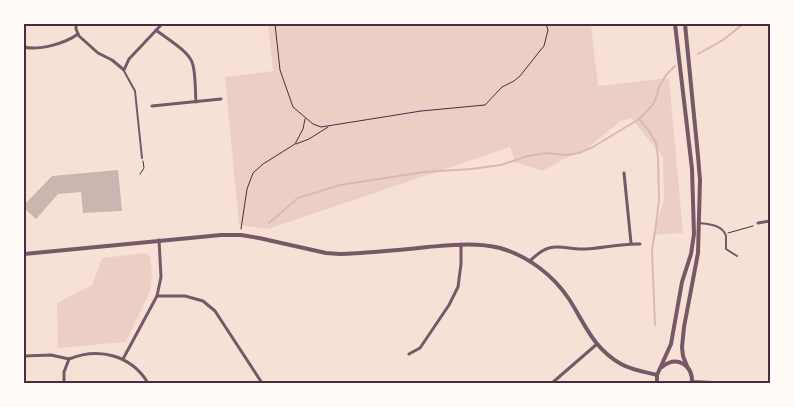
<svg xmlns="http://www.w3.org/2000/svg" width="794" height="407" font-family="'Asap Condensed',sans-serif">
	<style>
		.green { fill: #ebcfc5 }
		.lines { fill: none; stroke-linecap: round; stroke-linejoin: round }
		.stream { stroke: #dcb8b0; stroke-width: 2 }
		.building { fill: #ccb4b1 }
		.path { stroke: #4a2c40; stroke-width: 1 }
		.service { stroke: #755966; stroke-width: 2 }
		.minor { stroke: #755966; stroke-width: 3 }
		.tertiary { stroke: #755966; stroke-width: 4 }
		.neatline { fill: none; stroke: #4a2c40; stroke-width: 2 }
	</style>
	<rect width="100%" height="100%" fill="#f7e1d7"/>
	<g class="green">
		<path d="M 268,24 L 591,24 L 598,86 L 669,78 L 683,233 L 653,235 L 664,200 L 663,157 L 631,118 L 619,122 L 583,152 L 572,155 L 542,171 L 515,162 L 510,147 L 268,229 L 239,225 L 225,77 L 273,71 Z"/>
		<path d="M 145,253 L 150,257 L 152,275 L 150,291 L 126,342 L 58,348 L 57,303 L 92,285 L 102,258 Z"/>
	</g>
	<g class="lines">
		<g class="stream">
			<path d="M 698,54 L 723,40 L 743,24"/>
			<path d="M 639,119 L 649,131 L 656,143 L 658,158 L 659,200 L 656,225 L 652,250 L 655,325"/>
			<path d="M 269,223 L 298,198 L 340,185 L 424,172 L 471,169 L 501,165 L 528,156 L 546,153 L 567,155 L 579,153 L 593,147 L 639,119 L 650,108 L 655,101 L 659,87 L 666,75 L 675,66"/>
		</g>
	</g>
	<path class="building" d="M 118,170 L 122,211 L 83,213 L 81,192 L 58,194 L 36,219 L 24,208 L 24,205 L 52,176 Z"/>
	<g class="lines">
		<g class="path">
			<path d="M 275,24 L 280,70 L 293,107 L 313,124 L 321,127 L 421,111 L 485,105 L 502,87 L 514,81 L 520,76 L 539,52 L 544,46 L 548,30 L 546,24"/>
			<path d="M 296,144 L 309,139 L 328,127"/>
			<path d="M 140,174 L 144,168 L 143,161"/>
			<path d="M 241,229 L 247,189 L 253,173 L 263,164 L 295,144 L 303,129 L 305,119"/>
			<path d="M 728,233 L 753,226"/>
		</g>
		<g class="service">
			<path d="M 124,71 L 135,91 L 142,158"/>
			<path d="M 700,223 C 709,224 723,225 726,236 C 726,240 726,245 726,249 L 737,256"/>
		</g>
		<g class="minor">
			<path d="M 76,24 L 76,29 L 79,36 L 98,53 L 112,60 L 124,70 L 129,59 L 162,24"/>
			<path d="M 156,30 C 166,38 187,50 192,62 C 196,72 195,90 196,102"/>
			<path d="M 24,47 C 39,51 66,43 78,34"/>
			<path d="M 152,106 L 221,99"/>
			<path d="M 624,173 L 631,243"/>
			<path d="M 758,223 L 770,221"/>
			<path d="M 530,261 C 535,256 541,250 549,248 C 559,245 570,249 581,249 C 601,249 620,243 640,244"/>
			<path d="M 157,296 L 185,296 L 203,301 L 215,311 L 262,383"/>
			<path d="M 409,354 L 420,348 L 449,305 L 458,287 L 461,264 L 461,244"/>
			<path d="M 24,356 L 51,355 L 69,359"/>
			<path d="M 123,359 L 157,296 L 161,277 L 159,240"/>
			<path d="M 64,383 L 64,372 L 69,359 C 99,347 131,355 148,383"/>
			<path d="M 552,383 L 597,344"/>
		</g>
		<g class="tertiary">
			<path d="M 685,24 L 698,156 L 700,180 L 698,253 L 684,327 L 682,347 L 683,356 L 687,366"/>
			<path d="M 24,254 L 221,235 L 241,235 L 259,238 L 326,253 L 340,254 C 369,253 399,250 428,247 C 452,245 476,242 500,248 C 528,256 553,275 569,299 C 585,324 593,348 621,364 C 632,370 645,372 657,375"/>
			<path d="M 662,367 C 677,355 693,365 692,383"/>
			<path d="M 692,382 L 713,383"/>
			<path d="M 657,383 L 657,375 L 671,344 L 682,282 L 691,254 L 694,234 L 692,169 L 675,24"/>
		</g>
	</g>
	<rect width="794" height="407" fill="none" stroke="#fffaf5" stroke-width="50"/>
	<rect x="25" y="25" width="744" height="357" class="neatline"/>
</svg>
